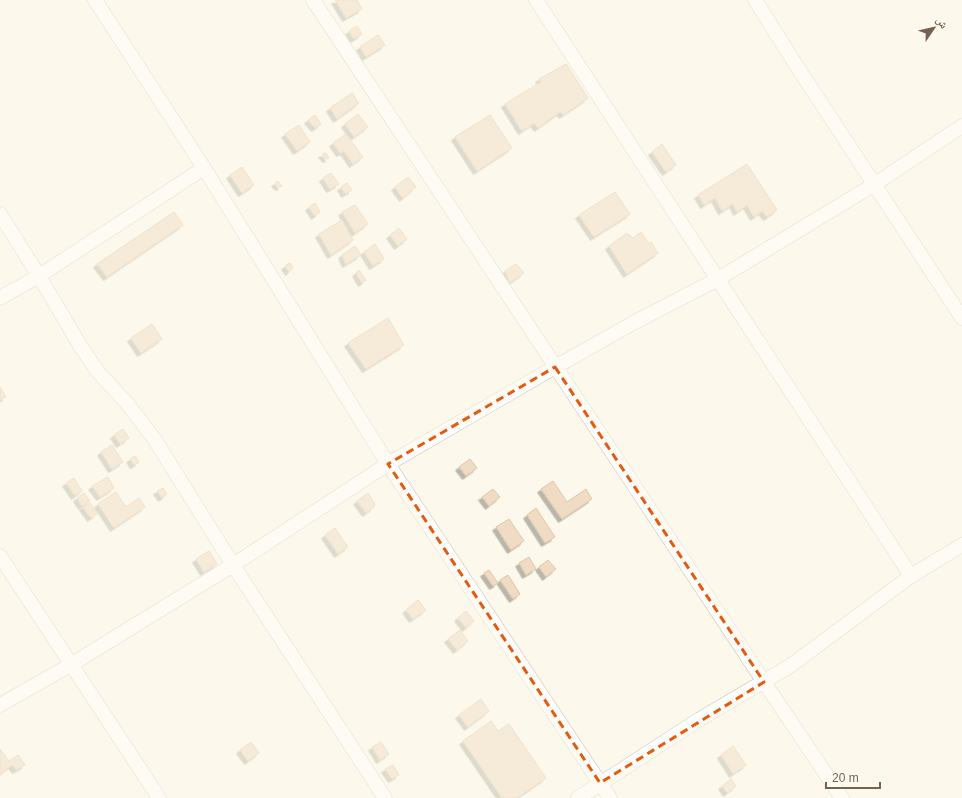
<svg xmlns="http://www.w3.org/2000/svg" width="962" height="798" font-family="Helvetica,'Noto Naskh Arabic',sans-serif">
	<style>
		.building { fill: #f0dbc4; stroke: #e2c5a5; filter: url(#shadow) }
		.lines { fill: none; stroke-linecap: round; stroke-linejoin: round }
		.minor-casing { stroke: #cec1b1; stroke-width: 15 }
		.minor { stroke: #fff; stroke-width: 14 }
		.marked { fill: none; stroke: #e8590c; stroke-width: 3; stroke-dasharray: 8 5; stroke-linejoin: round }
	</style>
	<defs>
		<filter id="shadow"><feDropShadow dx="-3.5" dy="3.5" stdDeviation="0" flood-color="#0004"/></filter>
	</defs>
	<rect width="100%" height="100%" fill="#fcf8eb"/>
	<g class="building">
		<path d="M 335,0 L 357,0 L 362,9 L 346,18 Z"/>
		<path d="M 357,26 L 362,34 L 354,39 L 349,31 Z"/>
		<path d="M 378,35 L 385,45 L 366,57 L 360,47 Z"/>
		<path d="M 566,64 L 588,98 L 563,115 L 560,112 L 538,128 L 534,123 L 522,131 L 505,104 L 541,82 L 539,79 Z"/>
		<path d="M 352,93 L 359,103 L 337,119 L 330,108 Z"/>
		<path d="M 358,114 L 368,127 L 354,137 L 345,124 Z"/>
		<path d="M 315,115 L 321,124 L 315,128 L 308,120 Z"/>
		<path d="M 490,115 L 512,148 L 477,171 L 455,137 Z"/>
		<path d="M 299,125 L 310,142 L 297,151 L 285,134 Z"/>
		<path d="M 346,134 L 363,157 L 353,164 L 344,151 L 340,153 L 333,143 Z"/>
		<path d="M 662,144 L 676,165 L 666,172 L 652,152 Z"/>
		<path d="M 326,153 L 329,158 L 326,159 L 322,154 Z"/>
		<path d="M 747,164 L 777,210 L 767,217 L 762,211 L 754,217 L 747,205 L 737,212 L 733,204 L 722,211 L 715,198 L 704,205 L 698,195 Z"/>
		<path d="M 242,167 L 254,185 L 242,193 L 230,175 Z"/>
		<path d="M 331,173 L 339,184 L 330,189 L 323,178 Z"/>
		<path d="M 408,177 L 416,187 L 403,198 L 395,187 Z"/>
		<path d="M 278,181 L 282,186 L 279,187 L 275,183 Z"/>
		<path d="M 347,183 L 352,190 L 345,194 L 341,187 Z"/>
		<path d="M 615,192 L 630,214 L 594,237 L 579,215 Z"/>
		<path d="M 315,203 L 320,212 L 315,216 L 309,207 Z"/>
		<path d="M 355,205 L 368,224 L 355,233 L 342,212 Z"/>
		<path d="M 174,212 L 183,225 L 107,277 L 97,264 Z"/>
		<path d="M 342,220 L 353,240 L 331,255 L 319,234 Z"/>
		<path d="M 399,228 L 407,239 L 398,246 L 390,235 Z"/>
		<path d="M 641,232 L 649,244 L 651,242 L 658,253 L 627,274 L 609,246 L 627,233 L 633,238 Z"/>
		<path d="M 375,244 L 384,259 L 373,266 L 364,252 Z"/>
		<path d="M 355,246 L 361,255 L 346,264 L 342,255 Z"/>
		<path d="M 290,263 L 293,268 L 289,272 L 285,266 Z"/>
		<path d="M 516,264 L 524,273 L 510,283 L 505,271 Z"/>
		<path d="M 359,270 L 366,280 L 362,283 L 356,273 Z"/>
		<path d="M 388,318 L 404,345 L 366,369 L 348,343 Z"/>
		<path d="M 152,324 L 162,339 L 141,353 L 131,338 Z"/>
		<path d="M 0,387 L 6,397 L 0,400 Z"/>
		<path d="M 123,429 L 129,438 L 120,444 L 114,435 Z"/>
		<path d="M 112,445 L 123,462 L 112,469 L 101,452 Z"/>
		<path d="M 135,456 L 139,462 L 134,465 L 130,459 Z"/>
		<path d="M 470,459 L 477,468 L 466,476 L 459,467 Z"/>
		<path d="M 108,477 L 114,488 L 100,497 L 92,486 Z"/>
		<path d="M 74,478 L 82,491 L 75,496 L 66,483 Z"/>
		<path d="M 553,481 L 567,502 L 586,489 L 592,499 L 562,519 L 541,489 Z"/>
		<path d="M 163,488 L 167,494 L 162,498 L 157,491 Z"/>
		<path d="M 493,489 L 500,497 L 489,506 L 482,497 Z"/>
		<path d="M 116,492 L 126,507 L 139,498 L 145,507 L 114,528 L 98,504 Z"/>
		<path d="M 84,493 L 90,501 L 82,506 L 77,498 Z"/>
		<path d="M 368,493 L 375,504 L 373,508 L 366,513 L 357,501 Z"/>
		<path d="M 90,503 L 97,514 L 91,518 L 83,507 Z"/>
		<path d="M 536,508 L 555,537 L 545,543 L 527,515 Z"/>
		<path d="M 509,519 L 524,541 L 511,550 L 496,527 Z"/>
		<path d="M 335,528 L 348,547 L 338,554 L 325,535 Z"/>
		<path d="M 209,551 L 217,564 L 204,572 L 196,559 Z"/>
		<path d="M 529,557 L 536,569 L 526,575 L 519,563 Z"/>
		<path d="M 548,560 L 556,569 L 546,577 L 539,567 Z"/>
		<path d="M 489,570 L 498,583 L 493,586 L 484,573 Z"/>
		<path d="M 508,575 L 520,594 L 513,599 L 500,580 Z"/>
		<path d="M 418,600 L 426,610 L 413,619 L 406,610 Z"/>
		<path d="M 466,611 L 474,621 L 466,628 L 458,618 Z"/>
		<path d="M 460,630 L 468,641 L 457,650 L 448,639 Z"/>
		<path d="M 481,699 L 489,711 L 468,727 L 459,715 Z"/>
		<path d="M 491,721 L 498,731 L 509,724 L 546,778 L 517,798 L 502,798 L 463,741 Z"/>
		<path d="M 251,742 L 259,753 L 248,761 L 240,750 Z"/>
		<path d="M 381,742 L 389,754 L 380,760 L 372,747 Z"/>
		<path d="M 733,746 L 746,765 L 733,774 L 721,755 Z"/>
		<path d="M 0,749 L 9,761 L 18,755 L 25,765 L 16,770 L 12,765 L 0,774 Z"/>
		<path d="M 393,765 L 399,775 L 392,779 L 385,769 Z"/>
		<path d="M 731,779 L 736,786 L 727,793 L 722,786 Z"/>
	</g>
	<g class="lines">
		<g class="minor-casing">
			<g id="minor">
				<path d="M 95,0 L 204,168 L 388,464 L 610,798"/>
				<path d="M 313,0 L 764,682 L 842,798"/>
				<path d="M 536,0 L 911,576"/>
				<path d="M 755,0 L 798,68 L 962,318"/>
				<path d="M 0,214 L 39,276 L 81,347 L 98,372 L 126,402 L 155,440 L 233,565 L 385,798"/>
				<path d="M 0,298 L 39,276 L 204,168"/>
				<path d="M 0,556 L 159,798"/>
				<path d="M 0,705 L 72,664 L 233,565 L 388,464 L 555,367 L 633,323 L 718,279 L 875,184 L 962,126"/>
				<path d="M 578,798 L 700,719 L 790,666 L 911,576 L 962,545"/>
			</g>
		</g>
		<use href="#minor" class="minor"/>
	</g>
	<path d="M0 0H962V798H0ZM 555,367 L 764,682 L 600,783 L 388,464 Z" fill="#fcf8eb" fill-opacity=".55" fill-rule="evenodd"/>
	<path class="marked" d="M 555,367 L 764,682 L 600,783 L 388,464 Z"/>
	<g transform="translate(934 28) rotate(56)" stroke="#fefbf2" stroke-width="3" paint-order="stroke">
	<path d="M0-3L7 15L0 10L-7 15Z" fill="#76624f"/>
	<text y="-6" font-size="11" font-weight="bold" text-anchor="middle" fill="#76624f">ش</text>
	</g>
	<path d="M826 782v6h54v-6" fill="none" stroke="#76624f" stroke-width="2"/>
	<text x="832" y="782" font-size="12" fill="#76624f" stroke="#fefbf2" stroke-width="3" paint-order="stroke">20 m</text>
</svg>
